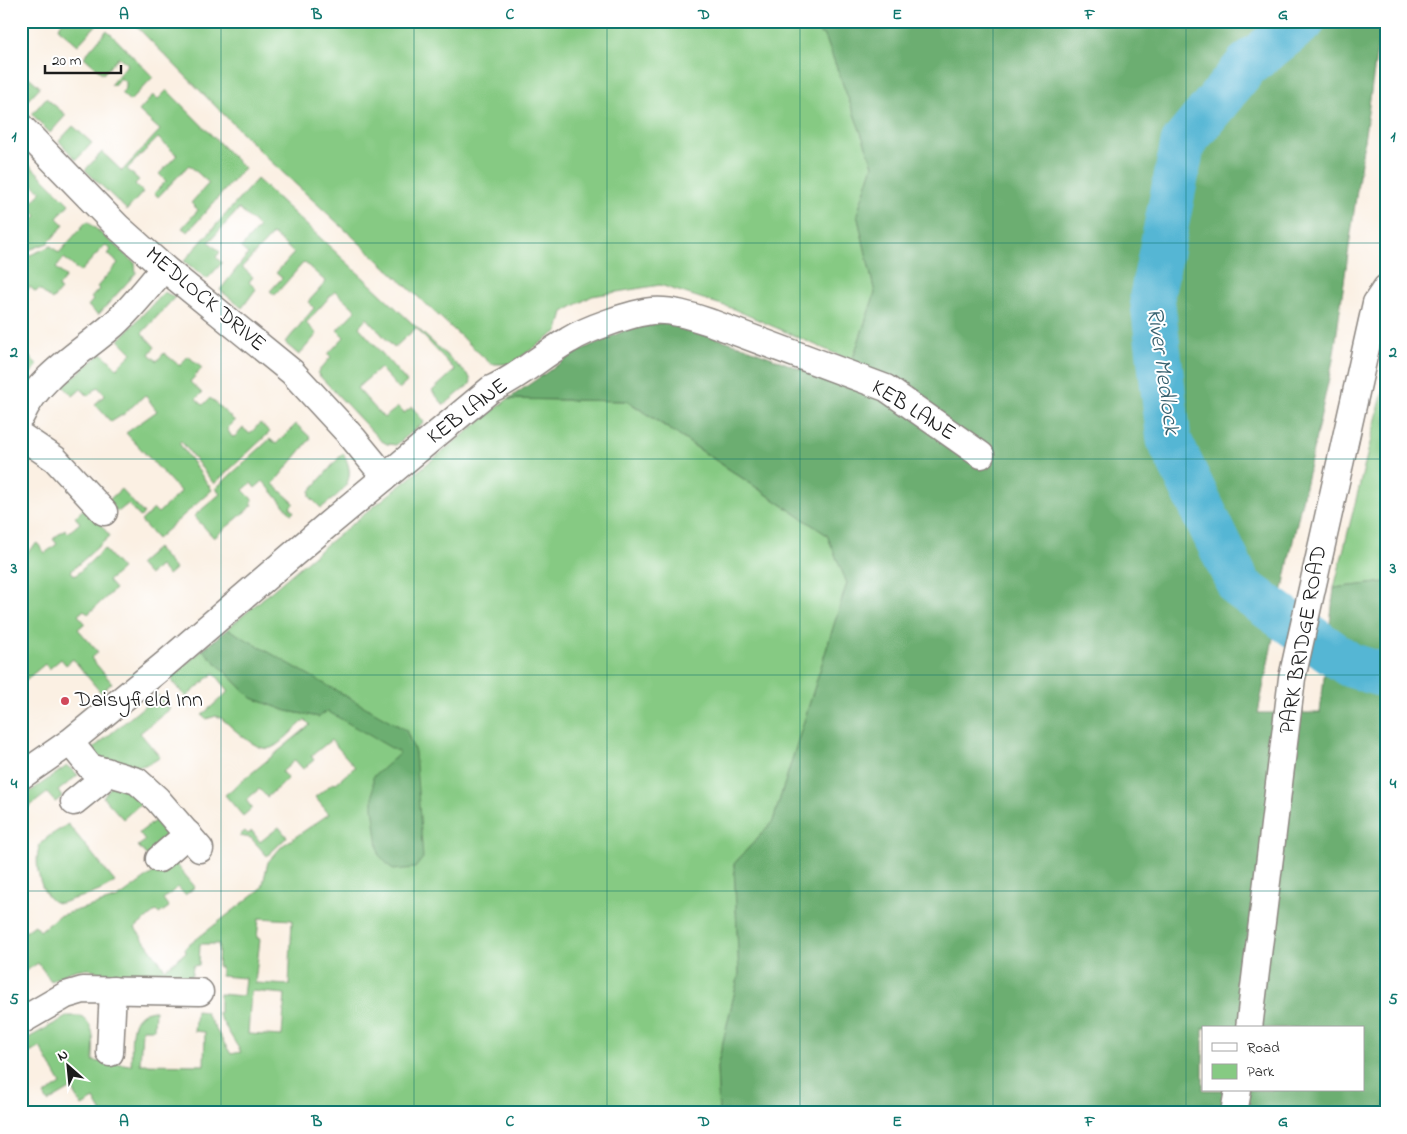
<svg xmlns="http://www.w3.org/2000/svg" width="1407" height="1134" font-family="'Indie Flower',sans-serif">
	<style>
		.green { fill: #86ca83; stroke: #517350; fill-rule: evenodd }
		.forest { fill: #6cae71; stroke: #446546; fill-rule: evenodd }
		.lines { fill: none; stroke-linecap: round; stroke-linejoin: round }
		.river { stroke: #55b6d4; stroke-width: 45 }
		.street-casing { stroke: #8c8680; stroke-width: 29 }
		.street { stroke: #fff; stroke-width: 26 }
		.grid { fill: none; stroke: #0f766e; stroke-width: 1; stroke-opacity: 0.55 }
		.poi-dot { fill: #d1495b; stroke: #fff; stroke-width: 2 }
		.labels { text-anchor: middle; dominant-baseline: central; stroke-width: 4; stroke-linejoin: round; paint-order: stroke }
		.street-label { font-size: 22px; fill: #1c1c1c; stroke: #fff }
		.poi-label { font-size: 22px; fill: #1c1c1c; stroke: #fff; text-anchor: start }
		.water-label { font-size: 24px; font-style: italic; fill: #36616f; stroke: #fff }
		.neatline { fill: none; stroke: #0f766e; stroke-width: 2 }
		.grid-label { font-size: 16px; text-anchor: middle; font-weight: bold; fill: #0f766e }
	</style>
	<rect width="100%" height="100%" fill="#fff"/>
	<filter id="ink" filterUnits="userSpaceOnUse"><feTurbulence type="fractalNoise" baseFrequency=".02" numOctaves="2"/><feDisplacementMap in="SourceGraphic" scale="10" xChannelSelector="R" yChannelSelector="G"/><feConvolveMatrix kernelMatrix="1 2 1 2 8 2 1 2 1" color-interpolation-filters="sRGB"/></filter>
	<filter id="wash" filterUnits="userSpaceOnUse"><feTurbulence type="fractalNoise" baseFrequency=".0096" numOctaves="4" result="noise"/><feDisplacementMap in="SourceGraphic" scale="20" xChannelSelector="R" yChannelSelector="G"/><feGaussianBlur stdDeviation="1.12" result="paint"/><feColorMatrix in="noise" values="0 0 0 0 0 0 0 0 0 0 0 0 0 0 0 0 0 1.4 0 .05"/><feComposite in="paint" operator="in"/></filter>
	<g filter="url(#wash)">
		<rect width="100%" height="100%" fill="#fbf0e3"/>
		<g class="green">
			<path d="M 63,21 L 98,21 L 99,22 L 78,45 L 58,28 Z"/>
			<path d="M 131,21 L 799,21 L 825,36 L 873,165 L 857,214 L 875,293 L 852,361 L 731,308 L 660,285 L 592,296 L 563,312 L 558,331 L 511,364 L 491,364 L 266,157 Z"/>
			<path d="M 107,30 L 153,77 L 130,101 L 121,93 L 126,88 L 126,82 L 120,78 L 113,86 L 111,84 L 128,64 L 119,57 L 103,74 L 84,57 Z"/>
			<path d="M 21,70 L 40,87 L 24,104 L 21,102 Z"/>
			<path d="M 167,90 L 244,168 L 188,232 L 182,228 L 198,210 L 191,203 L 209,183 L 189,165 L 158,197 L 154,193 L 166,181 L 159,174 L 177,155 L 158,138 L 127,169 L 139,180 L 135,184 L 143,192 L 127,210 L 85,170 L 102,152 L 122,171 L 160,130 L 139,111 L 153,95 L 158,99 Z"/>
			<path d="M 46,98 L 66,115 L 50,133 L 32,114 Z"/>
			<path d="M 73,126 L 92,143 L 76,160 L 59,141 Z"/>
			<path d="M 21,159 L 33,168 L 69,204 L 57,218 L 64,225 L 48,243 L 21,253 L 21,216 L 29,223 L 37,216 L 28,207 L 41,192 L 21,173 Z"/>
			<path d="M 257,179 L 469,376 L 471,381 L 470,384 L 444,405 L 432,391 L 455,370 L 416,328 L 394,348 L 367,318 L 359,327 L 407,382 L 399,389 L 380,368 L 357,388 L 384,418 L 398,407 L 404,413 L 412,407 L 424,422 L 396,445 L 387,444 L 380,440 L 317,373 L 331,357 L 328,354 L 344,337 L 337,330 L 356,310 L 335,291 L 306,323 L 317,334 L 299,355 L 285,343 L 314,308 L 308,302 L 326,282 L 304,262 L 275,295 L 270,291 L 282,278 L 276,273 L 294,253 L 273,234 L 242,267 L 253,277 L 249,282 L 256,289 L 242,308 L 220,290 L 248,254 L 241,248 L 259,227 L 239,209 L 209,242 L 220,252 L 216,257 L 222,263 L 207,279 L 184,261 Z"/>
			<path d="M 87,221 L 135,263 L 136,273 L 98,315 L 88,306 L 93,300 L 91,298 L 99,289 L 97,287 L 118,263 L 108,254 L 111,250 L 105,245 L 80,272 L 64,258 L 56,268 L 66,277 L 58,287 L 61,290 L 52,300 L 39,289 L 36,292 L 30,287 L 22,296 L 21,259 L 51,246 L 59,253 Z"/>
			<path d="M 164,292 L 175,297 L 142,333 L 155,347 L 149,354 L 157,361 L 164,353 L 180,366 L 188,356 L 202,368 L 190,382 L 202,393 L 196,399 L 203,405 L 210,398 L 235,421 L 227,429 L 232,437 L 236,436 L 243,428 L 250,434 L 260,423 L 270,432 L 214,484 L 181,441 L 179,443 L 212,490 L 157,539 L 141,521 L 154,509 L 158,513 L 181,492 L 126,433 L 157,411 L 145,395 L 124,414 L 111,422 L 95,404 L 105,395 L 98,387 L 88,396 L 81,389 L 73,396 L 63,386 L 102,353 L 117,368 L 132,353 L 119,340 Z"/>
			<path d="M 24,351 L 38,365 L 21,384 L 21,354 Z"/>
			<path d="M 1386,383 L 1386,582 L 1334,588 L 1382,395 Z"/>
			<path d="M 508,399 L 627,401 L 827,535 L 847,583 L 773,821 L 734,864 L 739,974 L 717,1067 L 719,1113 L 102,1113 L 94,1099 L 82,1106 L 72,1088 L 48,1102 L 44,1095 L 61,1084 L 40,1047 L 21,1058 L 21,1042 L 68,1016 L 81,1016 C 97,1027 93,1043 93,1061 L 131,1065 C 133,1043 125,1012 155,1010 L 154,1029 L 142,1029 L 140,1064 L 204,1065 L 205,1032 L 194,1031 L 196,1011 L 205,1012 L 231,1054 L 241,1052 L 217,1013 L 220,1013 L 220,994 L 243,996 L 245,978 L 221,976 L 221,967 L 218,967 L 219,944 L 200,944 L 199,965 L 193,966 L 192,975 L 186,978 L 100,973 C 84,963 66,973 51,981 L 38,963 L 21,974 L 21,935 L 35,925 L 40,931 L 58,916 L 118,898 L 172,859 L 195,887 L 185,895 L 178,887 L 163,899 L 169,907 L 159,914 L 156,911 L 135,928 L 165,969 L 186,952 L 185,948 L 262,888 L 268,862 L 282,846 L 329,814 L 315,797 L 333,783 L 335,784 L 355,767 L 331,740 L 311,756 L 314,760 L 303,769 L 295,760 L 282,772 L 288,779 L 267,797 L 259,789 L 246,800 L 252,808 L 243,816 L 225,795 L 310,725 L 305,720 C 296,727 280,745 271,748 C 257,753 231,726 221,718 L 216,716 L 206,719 L 202,715 L 229,691 L 214,673 L 186,697 L 172,681 L 173,675 L 326,545 ZM 204,651 L 326,712 L 319,717 L 287,711 L 252,698 ZM 259,918 L 292,920 L 289,985 L 255,983 L 260,939 L 257,938 ZM 251,991 L 285,994 L 282,1036 L 248,1034 Z"/>
			<path d="M 296,424 L 311,438 L 273,484 L 294,503 L 290,507 L 294,512 L 291,514 L 263,481 L 255,488 L 251,483 L 243,490 L 253,500 L 251,502 L 253,505 L 214,538 L 194,516 L 220,494 L 216,488 L 270,439 L 276,444 Z"/>
			<path d="M 343,453 C 359,481 342,492 321,508 L 310,497 L 310,491 Z"/>
			<path d="M 121,489 L 144,514 L 140,517 L 128,504 L 119,511 L 115,510 L 109,500 Z"/>
			<path d="M 86,507 L 110,536 L 71,571 L 75,576 L 104,549 L 122,569 L 108,581 L 115,589 L 88,614 L 84,610 L 78,615 L 85,623 L 78,629 L 98,652 L 91,658 L 112,683 L 101,693 L 73,659 L 66,665 L 61,659 L 49,669 L 45,664 L 22,683 L 24,685 L 21,687 L 21,545 L 27,552 L 37,543 L 45,553 L 57,544 L 53,539 L 65,529 L 68,533 L 80,523 L 75,517 Z"/>
			<path d="M 157,548 L 175,569 L 168,575 L 160,566 L 149,575 L 139,564 Z"/>
			<path d="M 158,695 L 170,709 L 140,733 L 160,757 C 147,769 117,771 103,761 C 99,759 95,753 92,749 Z"/>
			<path d="M 67,766 L 78,775 L 58,791 L 62,797 L 55,802 L 47,793 L 21,813 L 21,798 Z"/>
			<path d="M 112,785 L 146,799 L 123,819 L 103,797 Z"/>
			<path d="M 161,816 L 169,828 L 167,836 L 147,856 L 138,846 L 145,841 L 139,833 Z"/>
			<path d="M 68,824 L 115,882 C 100,892 90,895 73,899 C 68,900 63,904 58,903 C 40,901 31,855 42,842 C 49,835 60,830 68,824 Z"/>
			<path d="M 279,827 L 287,837 L 267,856 L 251,838 L 239,836 L 245,831 L 248,834 L 252,831 L 260,842 Z"/>
		</g>
		<g class="forest">
			<path d="M 799,21 L 1381,21 L 1333,360 L 1289,559 L 1258,713 L 1320,713 L 1334,588 L 1386,582 L 1386,1113 L 719,1113 L 717,1067 L 739,974 L 734,864 L 773,821 L 847,583 L 827,535 L 628,401 L 508,399 L 576,352 L 628,329 L 666,322 L 742,346 L 849,388 L 852,361 L 875,293 L 857,214 L 873,165 L 825,36 ZM 1203,1028 L 1363,1028 L 1363,1090 L 1203,1090 Z"/>
			<path d="M 228,629 L 406,730 L 415,752 L 423,858 L 415,868 L 393,870 L 379,855 L 373,807 L 373,777 L 400,753 L 327,711 L 319,717 L 287,711 L 252,698 L 203,650 Z"/>
		</g>
		<g class="lines">
			<path class="river" d="M 1303,21 L 1247,65 L 1183,143 L 1152,296 L 1169,440 L 1240,587 L 1350,665 L 1386,676"/>
		</g>
	</g>
	<g filter="url(#ink)">
		<g class="lines">
			<g class="street-casing">
				<g id="street">
					<path d="M 21,127 L 118,227 L 164,268 L 292,372 L 353,438 L 385,477"/>
					<path d="M 21,416 C 39,376 81,353 113,325 C 132,308 148,287 164,268"/>
					<path d="M 21,436 L 55,459 L 104,512"/>
					<path d="M 70,742 L 90,767 L 137,781 L 157,799 L 200,849"/>
					<path d="M 21,776 L 70,742 L 164,665 L 325,527 L 491,389 C 519,377 542,355 569,340 C 586,329 632,313 652,311 C 672,309 694,317 712,323 L 886,388 L 981,455"/>
					<path d="M 74,802 L 100,781 L 106,771"/>
					<path d="M 159,859 L 188,834"/>
					<path d="M 21,1021 L 66,995 L 83,990 L 200,992"/>
					<path d="M 1249,1028 L 1292,678 L 1376,303 L 1386,288"/>
					<path d="M 110,1053 L 113,990"/>
					<path d="M 1234,1113 L 1238,1090"/>
				</g>
			</g>
			<use href="#street" class="street"/>
		</g>
	</g>
	<path class="grid" d="M 221,21 L 221,1113M 414,21 L 414,1113M 607,21 L 607,1113M 800,21 L 800,1113M 993,21 L 993,1113M 1186,21 L 1186,1113M 21,243 L 1386,243M 21,459 L 1386,459M 21,675 L 1386,675M 21,891 L 1386,891"/>
	<circle class="poi-dot" cx="65" cy="701" r="5"/>
	<g class="labels">
		<g class="street-label">
			<text transform="translate(205 300) rotate(40)">MEDLOCK DRIVE</text>
			<text transform="translate(913 411) rotate(32)">KEB LANE</text>
			<text transform="translate(468 412) rotate(-37)">KEB LANE</text>
			<text transform="translate(1304 640) rotate(-80)">PARK BRIDGE ROAD</text>
		</g>
		<g class="poi-label">
			<text x="75" y="701">Daisyfield Inn</text>
		</g>
		<g class="water-label">
			<text transform="translate(1162 371) rotate(82)">River Medlock</text>
		</g>
	</g>
	<rect width="1407" height="1134" fill="none" stroke="#fff" stroke-width="55"/>
	<rect x="1202" y="1026" width="162" height="65" fill="#ffffff" stroke="#a4a4a4"/>
	<rect x="1212" y="1043" width="25" height="8" fill="#ffffff" stroke="#a4a4a4"/>
	<text x="1247" y="1052" font-size="15" fill="#1c1c1c">Road</text>
	<rect x="1212" y="1064" width="25" height="15" fill="#86ca83" stroke="#a4a4a4"/>
	<text x="1247" y="1076" font-size="15" fill="#1c1c1c">Park</text>
	<g transform="translate(68 1066) rotate(333)" stroke="#ffffff" stroke-width="4" paint-order="stroke">
	<path d="M0-4L9 19L0 12L-9 19Z" fill="#1c1c1c"/>
	<text y="-8" font-size="14" font-weight="bold" text-anchor="middle" fill="#1c1c1c">N</text>
	</g>
	<path d="M45 65v8h76v-8" fill="none" stroke="#1c1c1c" stroke-width="2.5"/>
	<text x="52" y="65" font-size="15" fill="#1c1c1c" stroke="#ffffff" stroke-width="4" paint-order="stroke">20 m</text>
	<rect x="28" y="28" width="1352" height="1078" class="neatline"/>
	<g class="grid-label">
		<text x="124" y="19">A</text>
		<text x="317" y="19">B</text>
		<text x="510" y="19">C</text>
		<text x="704" y="19">D</text>
		<text x="897" y="19">E</text>
		<text x="1090" y="19">F</text>
		<text x="1283" y="19">G</text>
		<text x="14" y="141">1</text>
		<text x="1393" y="141">1</text>
		<text x="14" y="357">2</text>
		<text x="1393" y="357">2</text>
		<text x="14" y="573">3</text>
		<text x="1393" y="573">3</text>
		<text x="14" y="788">4</text>
		<text x="1393" y="788">4</text>
		<text x="14" y="1004">5</text>
		<text x="1393" y="1004">5</text>
		<text x="124" y="1126">A</text>
		<text x="317" y="1126">B</text>
		<text x="510" y="1126">C</text>
		<text x="704" y="1126">D</text>
		<text x="897" y="1126">E</text>
		<text x="1090" y="1126">F</text>
		<text x="1283" y="1126">G</text>
	</g>
</svg>
